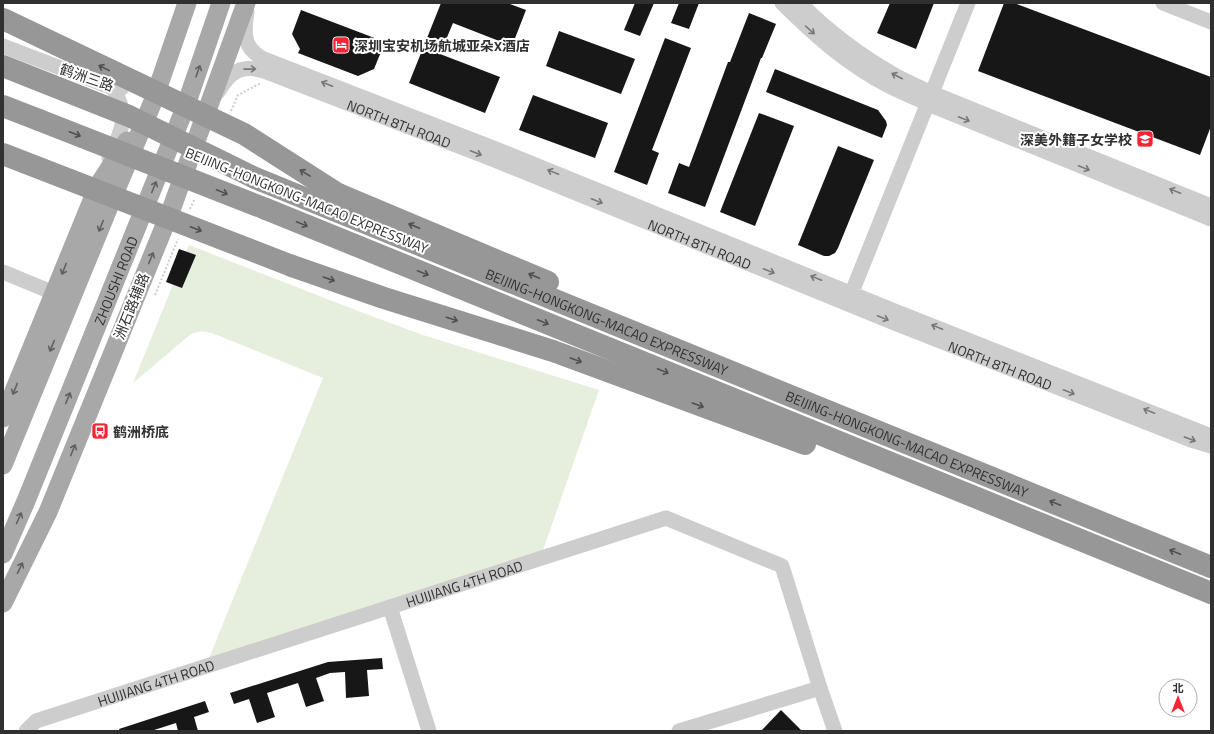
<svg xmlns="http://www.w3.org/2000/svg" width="1214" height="734" font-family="'Titillium Web','Noto Sans SC',sans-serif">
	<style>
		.green { fill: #e6eedd }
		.building { fill: #171717 }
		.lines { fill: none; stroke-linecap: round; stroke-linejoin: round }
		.path { stroke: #cdcdcd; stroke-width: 2; stroke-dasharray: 2 2; stroke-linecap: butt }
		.minor { stroke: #cdcdcd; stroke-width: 15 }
		.major { stroke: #a8a8a8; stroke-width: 19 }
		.highway { stroke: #979797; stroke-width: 22 }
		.highway-bridge { stroke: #979797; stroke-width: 22 }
		.oneway { stroke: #777 }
		.oneway2 { stroke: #4f4f4f }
		.oneway3 { stroke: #606060 }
		.labels { text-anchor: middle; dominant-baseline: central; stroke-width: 4; stroke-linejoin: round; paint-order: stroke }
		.poi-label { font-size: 14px; font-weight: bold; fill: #303030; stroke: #fff; text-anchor: start }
		.street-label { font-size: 14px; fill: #303030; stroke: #fff }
	</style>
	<rect width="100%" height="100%" fill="#fff"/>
	<path class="green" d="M 189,245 L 358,311 L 420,334 L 599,390 L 542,553 L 209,658 L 323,378 L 212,333 L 201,331 L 191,334 L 133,383 Z"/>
	<g class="building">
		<path d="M 441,3 L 507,3 L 526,10 L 512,46 L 453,23 L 440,54 L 500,77 L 485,113 L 409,83 Z"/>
		<path d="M 635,3 L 654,3 L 640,36 L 624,30 Z"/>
		<path d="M 679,3 L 699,3 L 689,29 L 671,23 Z"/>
		<path d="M 890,3 L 934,3 L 916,49 L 877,33 Z"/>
		<path d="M 1004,3 L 1014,3 L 1211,77 L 1211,126 L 1200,155 L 978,71 Z"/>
		<path d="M 301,10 L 385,42 L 374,69 L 358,76 L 298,53 L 300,49 L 292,34 Z"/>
		<path d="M 749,13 L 776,24 L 762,58 L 761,58 L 705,207 L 668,193 L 679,163 L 689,167 L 728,62 L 730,62 Z"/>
		<path d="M 559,31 L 635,59 L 621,94 L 546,66 Z"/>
		<path d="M 665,38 L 691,48 L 652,150 L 659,153 L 647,185 L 614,172 Z"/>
		<path d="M 775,69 L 878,110 L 886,121 L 887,125 L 882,138 L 766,92 Z"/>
		<path d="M 533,95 L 608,123 L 595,158 L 519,130 Z"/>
		<path d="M 759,113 L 794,126 L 755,226 L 720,212 Z"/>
		<path d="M 838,146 L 874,160 L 838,248 L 835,253 L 829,256 L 824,256 L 798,245 Z"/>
		<path d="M 179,249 L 196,255 L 182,288 L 166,282 Z"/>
		<path d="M 382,658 L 383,669 L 367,670 L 369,696 L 346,698 L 345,672 L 330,673 L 316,678 L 324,701 L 306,707 L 298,683 L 267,693 L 275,717 L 257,723 L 249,699 L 234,704 L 230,693 L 328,662 Z"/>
		<path d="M 205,701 L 209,712 L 194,717 L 198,731 L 178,731 L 176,723 L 151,731 L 120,731 L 119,729 Z"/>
		<path d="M 781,710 L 802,731 L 761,731 Z"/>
	</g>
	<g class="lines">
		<g class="path">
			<path d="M 231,111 L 238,95 L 261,83"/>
			<path d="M 190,209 L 195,198"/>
			<path d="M 155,295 L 178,239"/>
		</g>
		<g class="minor">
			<path d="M 782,3 C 814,35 848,65 889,86 C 901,92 915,98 928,104 L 1211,219"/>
			<path d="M 800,3 C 828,31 858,54 893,74 C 905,81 919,87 932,93 L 1211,206"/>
			<path d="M 1163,3 L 1211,22"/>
			<path d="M 247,12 C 245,26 242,43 255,53 C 259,57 264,59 269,61 L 496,149 L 897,312 L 1211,436"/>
			<path d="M 3,46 L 113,88 L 122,88"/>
			<path id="s1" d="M 218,92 C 230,72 241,64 264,71 L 492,159 L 892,322 L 1191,440 L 1211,446"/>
			<path d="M 109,158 C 116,142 127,123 121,106 C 119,99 116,94 113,88"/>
			<path d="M 3,272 L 54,293"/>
			<path d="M 848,302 L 968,3"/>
			<path d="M 390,607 L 429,731"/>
			<path id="s2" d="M 26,731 L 36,721 L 666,518 L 782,566 L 820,688 L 835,731"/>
			<path d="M 679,731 L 820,688"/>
		</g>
		<g class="major">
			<path d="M 3,418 L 98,186 L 127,141"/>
			<path d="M 3,465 L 110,204 L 154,99 L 187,3"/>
			<path id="s3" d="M 3,554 L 26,501 L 185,108 L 221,3"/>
			<path d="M 3,603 L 48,512 L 171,210 L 246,3"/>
		</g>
		<g class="highway">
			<path d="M 3,106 L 39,120"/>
			<path id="s4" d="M 255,178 L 1211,567"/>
			<path d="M 338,194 L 548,282"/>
			<path d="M 266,209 L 1211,593"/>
			<path d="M 292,266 L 384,298 L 553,351 L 805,444"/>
		</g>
		<g class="highway-bridge">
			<path d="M 3,19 L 244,134 L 338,194"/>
			<path d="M 3,66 L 129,116 L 255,178"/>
			<path d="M 39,120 L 266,209"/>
			<path d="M 3,154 L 292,266"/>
		</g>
	</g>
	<defs><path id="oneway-shaft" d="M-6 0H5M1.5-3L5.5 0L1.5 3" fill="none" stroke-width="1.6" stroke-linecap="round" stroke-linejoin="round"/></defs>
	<g class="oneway">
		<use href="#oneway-shaft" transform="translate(810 30) rotate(42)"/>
		<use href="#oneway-shaft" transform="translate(250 69) rotate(-1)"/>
		<use href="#oneway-shaft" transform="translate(897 76) rotate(-153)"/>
		<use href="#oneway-shaft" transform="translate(327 84) rotate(-159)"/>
		<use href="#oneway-shaft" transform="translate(964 119) rotate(22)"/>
		<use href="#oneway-shaft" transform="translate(476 153) rotate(21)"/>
		<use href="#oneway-shaft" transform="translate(1084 168) rotate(22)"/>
		<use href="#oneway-shaft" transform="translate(553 172) rotate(-158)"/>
		<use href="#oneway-shaft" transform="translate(1175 191) rotate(-158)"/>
		<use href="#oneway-shaft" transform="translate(597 201) rotate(22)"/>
		<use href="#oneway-shaft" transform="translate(769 271) rotate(22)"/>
		<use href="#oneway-shaft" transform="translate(816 278) rotate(-158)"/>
		<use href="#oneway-shaft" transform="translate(883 318) rotate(22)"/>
		<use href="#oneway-shaft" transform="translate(937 327) rotate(-158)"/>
		<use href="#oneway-shaft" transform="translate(1069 392) rotate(22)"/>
		<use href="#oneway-shaft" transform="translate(1149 411) rotate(-158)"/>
		<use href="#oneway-shaft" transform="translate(1190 439) rotate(20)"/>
	</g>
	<g class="oneway2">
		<use href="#oneway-shaft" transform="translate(104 68) rotate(-154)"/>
		<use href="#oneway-shaft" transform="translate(75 134) rotate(21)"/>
		<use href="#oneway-shaft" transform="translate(305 173) rotate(-148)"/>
		<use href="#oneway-shaft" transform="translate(222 192) rotate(22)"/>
		<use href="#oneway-shaft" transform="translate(302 224) rotate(22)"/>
		<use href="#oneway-shaft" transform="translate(414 226) rotate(-157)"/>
		<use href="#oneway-shaft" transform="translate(196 229) rotate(21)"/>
		<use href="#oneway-shaft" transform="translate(423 273) rotate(22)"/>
		<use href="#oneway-shaft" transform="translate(534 276) rotate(-157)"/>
		<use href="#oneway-shaft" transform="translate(329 279) rotate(19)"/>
		<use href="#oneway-shaft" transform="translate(452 319) rotate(18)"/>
		<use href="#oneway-shaft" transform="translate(543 322) rotate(22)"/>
		<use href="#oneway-shaft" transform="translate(576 360) rotate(20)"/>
		<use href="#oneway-shaft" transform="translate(663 371) rotate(22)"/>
		<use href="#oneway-shaft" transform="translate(698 405) rotate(20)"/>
		<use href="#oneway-shaft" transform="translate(1055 503) rotate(-158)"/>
		<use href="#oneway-shaft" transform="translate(1175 552) rotate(-158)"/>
	</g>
	<g class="oneway3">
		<use href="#oneway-shaft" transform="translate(198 71) rotate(-71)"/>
		<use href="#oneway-shaft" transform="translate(154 187) rotate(-68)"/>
		<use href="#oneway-shaft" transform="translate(101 226) rotate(112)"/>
		<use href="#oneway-shaft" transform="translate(151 258) rotate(-68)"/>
		<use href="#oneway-shaft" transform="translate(64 269) rotate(112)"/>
		<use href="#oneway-shaft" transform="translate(52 346) rotate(112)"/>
		<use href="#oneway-shaft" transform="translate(15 389) rotate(112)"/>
		<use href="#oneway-shaft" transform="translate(68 398) rotate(-68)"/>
		<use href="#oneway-shaft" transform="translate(73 450) rotate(-68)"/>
		<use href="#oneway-shaft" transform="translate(19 518) rotate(-66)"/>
		<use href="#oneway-shaft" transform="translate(20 568) rotate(-64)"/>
	</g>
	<defs>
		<g id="hotel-square" transform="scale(0.9)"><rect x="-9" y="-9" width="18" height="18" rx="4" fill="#f62335" stroke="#fff"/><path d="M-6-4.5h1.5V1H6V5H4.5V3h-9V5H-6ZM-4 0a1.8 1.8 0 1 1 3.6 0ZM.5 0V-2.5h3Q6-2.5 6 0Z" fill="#fff"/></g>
		<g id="school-square" transform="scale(0.9)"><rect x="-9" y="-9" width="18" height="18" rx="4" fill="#f62335" stroke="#fff"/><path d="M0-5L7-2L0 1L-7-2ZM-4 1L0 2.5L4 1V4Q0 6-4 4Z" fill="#fff"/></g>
		<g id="bus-square" transform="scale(0.9)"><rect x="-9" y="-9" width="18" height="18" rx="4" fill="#f62335" stroke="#fff"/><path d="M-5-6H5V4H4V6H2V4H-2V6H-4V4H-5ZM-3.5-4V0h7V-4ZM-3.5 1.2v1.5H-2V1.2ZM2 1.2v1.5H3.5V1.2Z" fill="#fff"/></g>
	</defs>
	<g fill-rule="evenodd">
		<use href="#hotel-square" x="341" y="45"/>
		<use href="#school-square" x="1145" y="139"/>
		<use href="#bus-square" x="100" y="431"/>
	</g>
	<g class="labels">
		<g class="poi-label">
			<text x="354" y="45">深圳宝安机场航城亚朵X酒店</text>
			<text x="1132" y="139" text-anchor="end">深美外籍子女学校</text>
			<text x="113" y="431">鹤洲桥底</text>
		</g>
		<g class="street-label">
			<text transform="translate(87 77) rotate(19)">鹤洲三路</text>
			<text stroke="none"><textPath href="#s1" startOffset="201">NORTH 8TH ROAD</textPath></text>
			<text transform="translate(307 200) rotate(22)">BEIJING-HONGKONG-MACAO EXPRESSWAY</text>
			<text stroke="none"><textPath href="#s1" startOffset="525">NORTH 8TH ROAD</textPath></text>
			<text stroke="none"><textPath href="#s3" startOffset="296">ZHOUSHI ROAD</textPath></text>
			<text transform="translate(131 306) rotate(-68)">洲石路辅路</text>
			<text stroke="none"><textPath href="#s4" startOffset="380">BEIJING-HONGKONG-MACAO EXPRESSWAY</textPath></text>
			<text stroke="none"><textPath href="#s1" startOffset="849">NORTH 8TH ROAD</textPath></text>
			<text stroke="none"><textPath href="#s4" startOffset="704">BEIJING-HONGKONG-MACAO EXPRESSWAY</textPath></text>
			<text stroke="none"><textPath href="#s2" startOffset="464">HUIJIANG 4TH ROAD</textPath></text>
			<text stroke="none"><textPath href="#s2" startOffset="140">HUIJIANG 4TH ROAD</textPath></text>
		</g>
	</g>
	<rect width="1214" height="734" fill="none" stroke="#303030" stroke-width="8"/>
	<g transform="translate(1178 698)"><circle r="19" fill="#ffffff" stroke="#acacac"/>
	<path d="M0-3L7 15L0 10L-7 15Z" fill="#f62335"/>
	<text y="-6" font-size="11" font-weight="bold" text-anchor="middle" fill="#303030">北</text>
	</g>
</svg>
